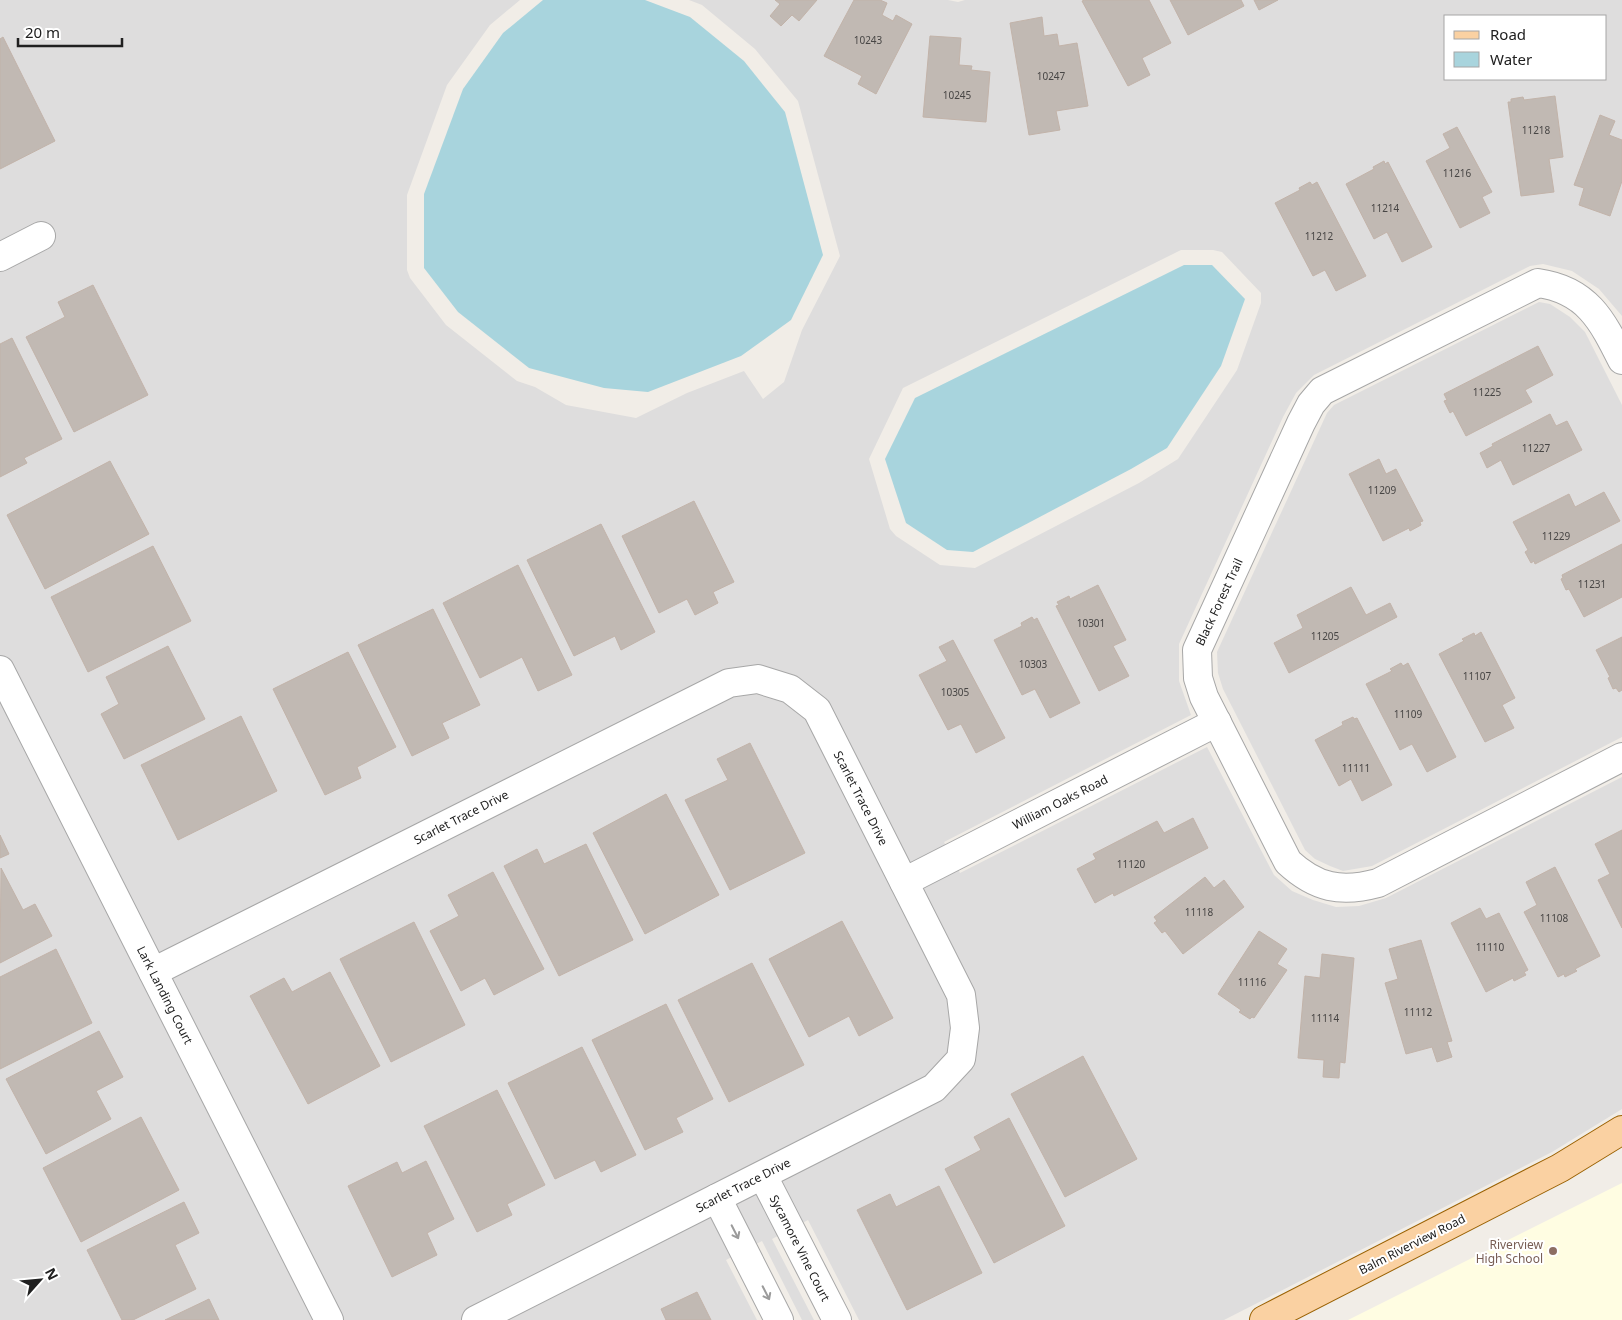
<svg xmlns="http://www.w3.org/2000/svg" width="1622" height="1320" font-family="'Noto Sans',sans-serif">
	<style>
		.residential { fill: #dedddd; fill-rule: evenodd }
		.education { fill: #fffde2 }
		.water { fill: #a8d4dd }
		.building { fill: #c1b9b3; stroke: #c2b3a9 }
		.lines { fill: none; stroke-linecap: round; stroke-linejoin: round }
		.minor-casing { stroke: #a7a7a7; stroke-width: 30 }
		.major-casing { stroke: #9a6102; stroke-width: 30 }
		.minor { stroke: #fff; stroke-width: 28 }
		.major { stroke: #fad1a2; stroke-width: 28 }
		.oneway { stroke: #9b9b9b }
		.education-dot { fill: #8d6e63; stroke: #fff; stroke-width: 2 }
		.labels { text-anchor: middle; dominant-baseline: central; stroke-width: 4; stroke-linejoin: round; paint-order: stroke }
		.number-label { font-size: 10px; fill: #484645 }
		.street-label { font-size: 12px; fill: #202020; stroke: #fff }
		.education-label { font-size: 12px; fill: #785e54; stroke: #fff; text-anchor: end }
	</style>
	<rect width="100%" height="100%" fill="#f1ede7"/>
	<g class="residential">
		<path d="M 0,0 L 520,0 L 490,25 L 447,85 L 407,195 L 407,270 L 410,278 L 446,325 L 517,381 L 535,387 L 566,405 L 636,418 L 687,393 L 744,371 L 763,399 L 784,382 L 802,330 L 840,256 L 798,101 L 755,49 L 702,5 L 689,0 L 948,0 L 958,2 L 965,0 L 1622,0 L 1622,316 L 1599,289 L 1572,271 L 1543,264 L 1530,266 L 1314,375 L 1296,393 L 1283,417 L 1179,644 L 1179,681 L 1191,715 L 944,842 L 960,873 L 1207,747 L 1274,875 L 1292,891 L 1313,900 L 1336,907 L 1359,906 L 1386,898 L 1622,777 L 1622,1109 L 1552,1152 L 1224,1320 L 859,1320 L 808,1220 L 772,1239 L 814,1320 L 802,1320 L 762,1241 L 726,1260 L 757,1320 L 0,1320 ZM 1446,16 L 1606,16 L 1606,79 L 1446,79 ZM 1181,250 L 1213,250 L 1222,252 L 1261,293 L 1261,303 L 1237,370 L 1178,459 L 1139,483 L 975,568 L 940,565 L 896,536 L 890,529 L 869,459 L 903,388 Z"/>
		<path d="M 1539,302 L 1550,304 L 1570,317 L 1585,332 L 1622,405 L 1622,737 L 1372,866 L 1343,871 L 1330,866 L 1315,859 L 1305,850 L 1223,689 L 1218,673 L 1217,652 L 1327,413 L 1334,405 Z"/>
	</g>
	<path class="education" d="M 1622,1183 L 1622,1320 L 1348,1320 Z"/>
	<g class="water">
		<path d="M 543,0 L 645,0 L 690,17 L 744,61 L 785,112 L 823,255 L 791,320 L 741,356 L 648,392 L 604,388 L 529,368 L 458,312 L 424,268 L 424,194 L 463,89 L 503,33 Z"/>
		<path d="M 1184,265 L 1212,265 L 1245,299 L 1221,366 L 1167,448 L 1131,469 L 973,552 L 947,550 L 906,523 L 885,459 L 915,398 Z"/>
	</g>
	<g class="building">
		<path d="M 775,0 L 817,0 L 799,21 L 792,15 L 781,26 L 770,16 L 780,4 Z"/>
		<path d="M 854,0 L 880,0 L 887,3 L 882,15 L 893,21 L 896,15 L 912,24 L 876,94 L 858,84 L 862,76 L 824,56 Z"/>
		<path d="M 1085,0 L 1149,0 L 1171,43 L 1142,58 L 1150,75 L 1128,86 L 1082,1 Z"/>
		<path d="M 1170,0 L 1241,0 L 1244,6 L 1188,35 Z"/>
		<path d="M 1254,0 L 1278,0 L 1259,10 Z"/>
		<path d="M 1042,17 L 1044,36 L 1057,34 L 1059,46 L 1077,43 L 1088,106 L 1056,111 L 1060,130 L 1029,135 L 1010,23 Z"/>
		<path d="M 930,36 L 961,38 L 959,65 L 972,66 L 971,70 L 990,72 L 986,122 L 923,117 Z"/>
		<path d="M 3,37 L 55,141 L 0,169 L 0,39 Z"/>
		<path d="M 1555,96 L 1563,157 L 1549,159 L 1554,192 L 1521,196 L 1508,102 L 1511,102 L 1511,99 L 1523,97 L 1524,100 Z"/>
		<path d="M 1600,115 L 1615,121 L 1609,135 L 1622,140 L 1622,181 L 1610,216 L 1579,205 L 1584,188 L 1574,185 Z"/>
		<path d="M 1457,127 L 1492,192 L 1482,197 L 1490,213 L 1460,228 L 1426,161 L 1450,148 L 1443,134 Z"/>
		<path d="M 1384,161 L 1385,164 L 1388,162 L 1432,247 L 1402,262 L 1387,232 L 1374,239 L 1346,184 L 1374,169 L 1373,167 Z"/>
		<path d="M 1310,182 L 1312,185 L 1317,182 L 1366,276 L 1336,291 L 1325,270 L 1313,276 L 1275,203 L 1300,190 L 1299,188 Z"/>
		<path d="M 93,285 L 148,395 L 74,432 L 26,337 L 65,317 L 58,302 Z"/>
		<path d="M 12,338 L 62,439 L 24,458 L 27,463 L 0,477 L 0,344 Z"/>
		<path d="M 1538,346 L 1553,375 L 1525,390 L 1532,402 L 1466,436 L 1453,411 L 1450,413 L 1444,401 L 1447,400 L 1444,394 Z"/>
		<path d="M 1550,414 L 1556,426 L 1567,421 L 1582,450 L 1513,485 L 1501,460 L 1487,468 L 1480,453 L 1493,446 L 1492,444 Z"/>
		<path d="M 1379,459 L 1386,474 L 1396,469 L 1423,521 L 1420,522 L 1421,525 L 1410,531 L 1409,528 L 1383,541 L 1349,474 Z"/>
		<path d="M 110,461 L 149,534 L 45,589 L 7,515 Z"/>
		<path d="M 1604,492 L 1620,521 L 1535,564 L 1534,561 L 1531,563 L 1525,552 L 1528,550 L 1513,522 L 1569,494 L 1575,507 Z"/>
		<path d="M 694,501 L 734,582 L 713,592 L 718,603 L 695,615 L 687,599 L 659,613 L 622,536 Z"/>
		<path d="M 601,524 L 655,632 L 621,650 L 615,636 L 574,656 L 527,560 Z"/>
		<path d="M 1622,544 L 1622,597 L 1584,617 L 1569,589 L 1566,590 L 1561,579 L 1563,578 L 1562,575 Z"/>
		<path d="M 153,546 L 191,621 L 88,672 L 51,597 Z"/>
		<path d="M 518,565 L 572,675 L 538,691 L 522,657 L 480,678 L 443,603 Z"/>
		<path d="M 1098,585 L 1126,640 L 1113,646 L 1129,676 L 1099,691 L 1056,606 L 1059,605 L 1057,602 L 1069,596 L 1070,599 Z"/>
		<path d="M 1351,587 L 1366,615 L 1390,603 L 1397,617 L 1289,673 L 1274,643 L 1303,628 L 1297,615 Z"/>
		<path d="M 433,609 L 480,705 L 442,723 L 449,738 L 412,756 L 358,645 Z"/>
		<path d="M 1032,617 L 1034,620 L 1037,618 L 1080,703 L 1050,718 L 1035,689 L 1022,695 L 994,640 L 1022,626 L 1021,623 Z"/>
		<path d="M 1481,632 L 1515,698 L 1502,705 L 1514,728 L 1485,742 L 1439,654 L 1464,641 L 1462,639 L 1474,633 L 1475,636 Z"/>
		<path d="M 1622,637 L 1622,690 L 1619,692 L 1616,688 L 1613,689 L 1608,678 L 1610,677 L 1596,650 Z"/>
		<path d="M 953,640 L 1005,738 L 976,753 L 961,724 L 948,730 L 919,675 L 947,661 L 939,647 Z"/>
		<path d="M 168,646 L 205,719 L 124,759 L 101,714 L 119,704 L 106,677 Z"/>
		<path d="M 348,652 L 396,747 L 357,767 L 361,778 L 325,795 L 273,689 Z"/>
		<path d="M 1401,663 L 1403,666 L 1408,663 L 1456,757 L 1427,772 L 1412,744 L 1400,750 L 1366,684 L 1392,671 L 1390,669 Z"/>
		<path d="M 241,716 L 277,791 L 178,840 L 141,765 Z"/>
		<path d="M 1353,717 L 1354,719 L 1357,718 L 1392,785 L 1362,801 L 1351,779 L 1339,786 L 1315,740 L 1343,725 L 1342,722 Z"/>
		<path d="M 750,743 L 805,853 L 730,890 L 685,800 L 728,780 L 717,759 Z"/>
		<path d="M 666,794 L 719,895 L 645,934 L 593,833 Z"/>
		<path d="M 1193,818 L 1208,848 L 1114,896 L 1113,893 L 1095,903 L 1077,869 L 1096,859 L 1093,854 L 1157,821 L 1164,833 Z"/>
		<path d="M 1622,830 L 1622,928 L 1598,880 L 1610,874 L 1595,844 Z"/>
		<path d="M 0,835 L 9,854 L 0,858 Z"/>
		<path d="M 586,844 L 633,940 L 559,976 L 504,866 L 537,849 L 544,864 Z"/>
		<path d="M 1555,867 L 1600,956 L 1575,969 L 1577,971 L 1565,977 L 1564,974 L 1558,977 L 1524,912 L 1537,905 L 1526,882 Z"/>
		<path d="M 1,868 L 23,910 L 35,904 L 52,936 L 0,963 Z"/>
		<path d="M 493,872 L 544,969 L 494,995 L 485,978 L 461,991 L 430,931 L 459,916 L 448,895 Z"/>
		<path d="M 1205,877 L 1214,888 L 1224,880 L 1244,907 L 1183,954 L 1165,931 L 1162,933 L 1154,923 L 1157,921 L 1154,917 Z"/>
		<path d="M 1480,908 L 1486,919 L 1499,913 L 1528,970 L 1524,972 L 1526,975 L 1514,981 L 1513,978 L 1486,992 L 1451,923 Z"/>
		<path d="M 842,921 L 893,1018 L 859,1036 L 849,1016 L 809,1037 L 769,959 Z"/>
		<path d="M 414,922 L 465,1025 L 391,1062 L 340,959 Z"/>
		<path d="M 1259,931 L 1287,949 L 1277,964 L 1287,970 L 1254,1018 L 1252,1017 L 1250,1019 L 1239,1012 L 1241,1010 L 1218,994 Z"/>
		<path d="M 1421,940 L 1452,1041 L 1447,1042 L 1452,1057 L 1437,1062 L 1432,1047 L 1406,1054 L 1385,983 L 1398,979 L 1389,949 Z"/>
		<path d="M 56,949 L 92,1023 L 0,1069 L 0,977 Z"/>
		<path d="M 1322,954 L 1354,958 L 1345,1063 L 1340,1062 L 1339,1078 L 1323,1077 L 1324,1060 L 1298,1058 L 1305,976 L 1320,978 Z"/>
		<path d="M 752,963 L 804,1065 L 729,1102 L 678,1000 Z"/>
		<path d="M 330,972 L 380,1066 L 308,1104 L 250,996 L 284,978 L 292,992 Z"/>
		<path d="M 666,1004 L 713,1099 L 676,1118 L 683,1132 L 645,1150 L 592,1040 Z"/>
		<path d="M 99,1031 L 123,1077 L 96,1091 L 111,1119 L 46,1154 L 6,1079 Z"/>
		<path d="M 582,1047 L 636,1155 L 601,1172 L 595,1160 L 555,1179 L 508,1083 Z"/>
		<path d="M 1083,1056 L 1137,1159 L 1065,1197 L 1011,1094 Z"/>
		<path d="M 497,1090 L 545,1185 L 507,1204 L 512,1215 L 477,1232 L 424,1126 Z"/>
		<path d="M 141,1117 L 179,1190 L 81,1242 L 43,1168 Z"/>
		<path d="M 1009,1118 L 1065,1226 L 994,1263 L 945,1169 L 981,1150 L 974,1137 Z"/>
		<path d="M 426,1161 L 454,1219 L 427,1233 L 437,1255 L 392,1277 L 348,1186 L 397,1162 L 402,1173 Z"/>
		<path d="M 939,1186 L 982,1273 L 907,1310 L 857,1210 L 890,1194 L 896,1207 Z"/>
		<path d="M 184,1202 L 199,1233 L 175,1245 L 196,1289 L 133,1320 L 122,1320 L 87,1250 Z"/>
		<path d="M 697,1292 L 711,1320 L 666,1320 L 661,1309 Z"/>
		<path d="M 209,1299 L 219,1320 L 165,1320 Z"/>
	</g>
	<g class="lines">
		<g class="minor-casing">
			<g id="minor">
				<path d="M 0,257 L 41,236"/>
				<path d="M 1622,360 C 1602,320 1587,290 1538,283 L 1322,391 L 1311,404 L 1301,423 L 1197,650 L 1198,678 L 1204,697 L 1288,862 C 1316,888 1341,893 1378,883 L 1622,757"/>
				<path d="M 0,670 L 329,1320"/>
				<path d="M 904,882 L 1217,722"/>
				<path d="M 153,972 L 729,683 L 758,679 L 790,689 L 817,710 L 961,995 L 965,1028 L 961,1059 L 934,1088 L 476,1320"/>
				<path d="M 763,1176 L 837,1320"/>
				<path d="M 717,1198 L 779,1320"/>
			</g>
		</g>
		<g class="major-casing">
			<path id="major" d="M 1264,1320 L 1560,1168 L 1622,1130"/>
		</g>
		<use href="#minor" class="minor"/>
		<use href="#major" class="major"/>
	</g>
	<defs><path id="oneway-shaft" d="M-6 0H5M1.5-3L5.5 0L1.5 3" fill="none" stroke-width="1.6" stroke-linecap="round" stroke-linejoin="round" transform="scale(1.25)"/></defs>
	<g class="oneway">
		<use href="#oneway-shaft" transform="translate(735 1232) rotate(63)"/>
		<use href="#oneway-shaft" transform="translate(766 1293) rotate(63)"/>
	</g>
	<circle class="education-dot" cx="1553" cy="1251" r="5"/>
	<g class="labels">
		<g class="number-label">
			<text x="868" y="40">10243</text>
			<text x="1051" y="76">10247</text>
			<text x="957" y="95">10245</text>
			<text x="1536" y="130">11218</text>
			<text x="1457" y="173">11216</text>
			<text x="1385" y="208">11214</text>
			<text x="1319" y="236">11212</text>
			<text x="1487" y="392">11225</text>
			<text x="1536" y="448">11227</text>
			<text x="1382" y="490">11209</text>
			<text x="1556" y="536">11229</text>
			<text x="1592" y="584">11231</text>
			<text x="1091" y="623">10301</text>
			<text x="1325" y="636">11205</text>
			<text x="1033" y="664">10303</text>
			<text x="1477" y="676">11107</text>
			<text x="955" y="692">10305</text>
			<text x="1408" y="714">11109</text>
			<text x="1356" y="768">11111</text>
			<text x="1131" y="864">11120</text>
			<text x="1199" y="912">11118</text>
			<text x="1554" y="918">11108</text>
			<text x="1490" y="947">11110</text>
			<text x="1252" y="982">11116</text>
			<text x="1418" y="1012">11112</text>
			<text x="1325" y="1018">11114</text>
		</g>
		<g class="street-label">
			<text transform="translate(1219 602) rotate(-65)">Black Forest Trail</text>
			<text transform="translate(861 798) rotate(63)">Scarlet Trace Drive</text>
			<text transform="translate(1060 802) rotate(-27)">William Oaks Road</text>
			<text transform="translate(461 817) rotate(-27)">Scarlet Trace Drive</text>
			<text transform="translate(165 995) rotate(63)">Lark Landing Court</text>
			<text transform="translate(743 1185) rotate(-27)">Scarlet Trace Drive</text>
			<text transform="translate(1412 1244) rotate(-27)">Balm Riverview Road</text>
			<text transform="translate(800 1248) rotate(63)">Sycamore Vine Court</text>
		</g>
		<g class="education-label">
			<text x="1543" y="1244">Riverview<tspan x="1543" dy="14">High School</tspan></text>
		</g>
	</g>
	<rect x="1444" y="15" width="162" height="65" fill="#ffffff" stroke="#a6a6a6"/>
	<rect x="1454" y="31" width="25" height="8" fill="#fad1a2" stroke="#a6a6a6"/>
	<text x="1490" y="40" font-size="15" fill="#202020">Road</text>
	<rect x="1454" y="52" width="25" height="15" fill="#a8d4dd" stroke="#a6a6a6"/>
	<text x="1490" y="65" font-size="15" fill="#202020">Water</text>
	<g transform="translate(40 1280) rotate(63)" stroke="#ffffff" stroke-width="4" paint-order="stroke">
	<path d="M0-4L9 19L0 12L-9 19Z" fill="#202020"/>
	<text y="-8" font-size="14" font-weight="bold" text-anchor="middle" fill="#202020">N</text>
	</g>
	<path d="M18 38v8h104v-8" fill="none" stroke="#202020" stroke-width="2.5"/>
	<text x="25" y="38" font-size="15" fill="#202020" stroke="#ffffff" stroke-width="4" paint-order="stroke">20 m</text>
</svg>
